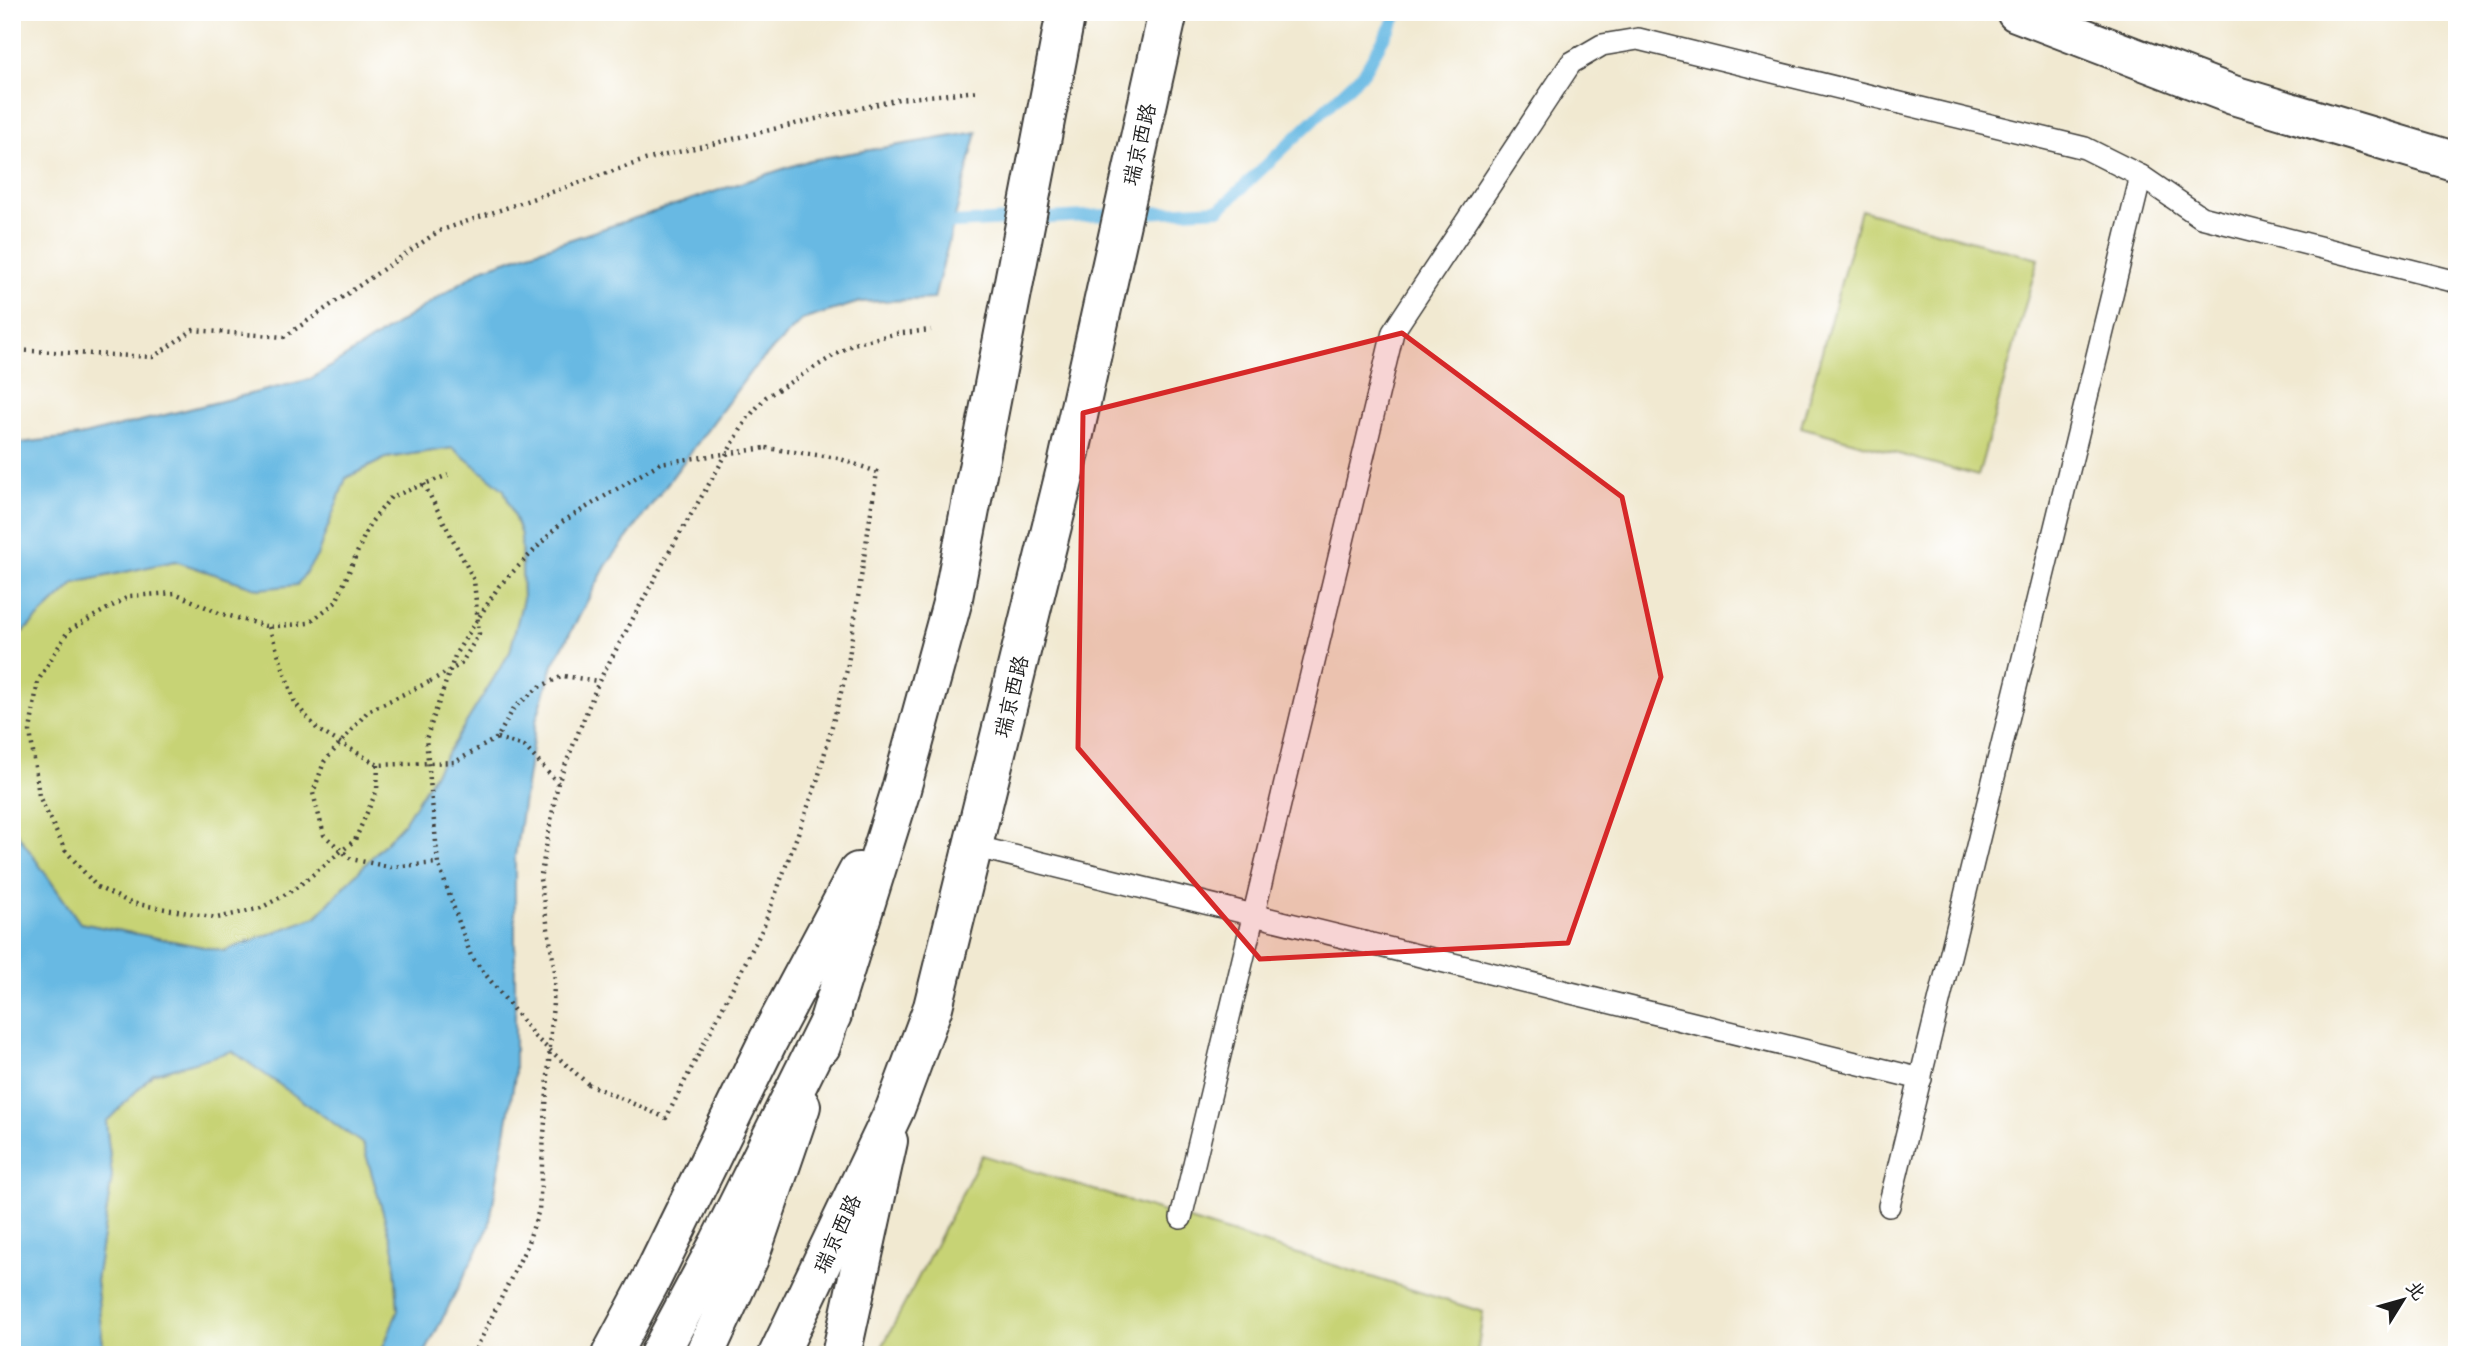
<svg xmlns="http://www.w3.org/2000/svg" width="2469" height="1367" font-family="Mali,'LXGW WenKai TC',sans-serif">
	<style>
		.green { fill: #c7d374; stroke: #727848; stroke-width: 2 }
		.water { fill: #67b9e3; stroke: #426a80; stroke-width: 2 }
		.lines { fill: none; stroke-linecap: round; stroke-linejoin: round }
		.stream { stroke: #67b9e3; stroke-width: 12 }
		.service-casing { stroke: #3c3b37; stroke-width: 24 }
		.minor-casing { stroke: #3c3b37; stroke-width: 42 }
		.tertiary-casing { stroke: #3c3b37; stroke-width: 42 }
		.primary-casing { stroke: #3c3b37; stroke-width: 42 }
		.path { stroke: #3c3b37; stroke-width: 4.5; stroke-dasharray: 2 5; stroke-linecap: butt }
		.service { stroke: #fff; stroke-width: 21 }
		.minor { stroke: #fff; stroke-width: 38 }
		.tertiary { stroke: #fff; stroke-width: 38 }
		.primary { stroke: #fff; stroke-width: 38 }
		.path-bridge { stroke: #3c3b37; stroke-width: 4.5; stroke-dasharray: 2 5; stroke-linecap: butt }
		.marked { fill: #d62828; fill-opacity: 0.2; stroke: #d62828; stroke-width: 5; stroke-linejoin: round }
		.labels { text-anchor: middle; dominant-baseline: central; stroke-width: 7; stroke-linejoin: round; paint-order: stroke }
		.street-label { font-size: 21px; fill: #1c1c1c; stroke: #fff }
	</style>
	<rect width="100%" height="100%" fill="#fff"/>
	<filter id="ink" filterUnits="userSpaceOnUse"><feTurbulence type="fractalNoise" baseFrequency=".0143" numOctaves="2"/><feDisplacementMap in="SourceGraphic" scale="14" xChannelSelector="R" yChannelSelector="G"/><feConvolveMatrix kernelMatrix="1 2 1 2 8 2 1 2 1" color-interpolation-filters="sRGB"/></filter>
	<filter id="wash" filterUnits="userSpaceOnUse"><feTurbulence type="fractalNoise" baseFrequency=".00686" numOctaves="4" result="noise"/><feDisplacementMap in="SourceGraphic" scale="28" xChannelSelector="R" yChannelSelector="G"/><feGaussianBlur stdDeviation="1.57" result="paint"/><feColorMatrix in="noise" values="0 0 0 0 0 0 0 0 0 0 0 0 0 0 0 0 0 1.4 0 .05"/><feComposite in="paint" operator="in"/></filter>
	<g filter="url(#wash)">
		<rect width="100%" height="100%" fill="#f1e9d1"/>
		<g class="green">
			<path d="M 1861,210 L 2038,259 L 1978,476 L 1801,427 Z"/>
			<path d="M 453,448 L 504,489 L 521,535 L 523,599 L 510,652 L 404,823 L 316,917 L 224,951 L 80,923 L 17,833 L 12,834 L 12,628 L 23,632 L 75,583 L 175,561 L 259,589 L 317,556 L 346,478 L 386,458 Z"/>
			<path d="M 232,1050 L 363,1144 L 394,1250 L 398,1310 L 380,1355 L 104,1355 L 96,1281 L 112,1176 L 106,1122 L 153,1074 Z"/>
			<path d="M 982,1155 L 1483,1312 L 1477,1355 L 878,1355 Z"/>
		</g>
		<path class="water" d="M 977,132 L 934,299 L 860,302 L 802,320 L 752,370 L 606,566 L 553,665 L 536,721 L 515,856 L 515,1076 L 489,1227 L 424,1355 L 380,1355 L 398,1310 L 394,1250 L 363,1144 L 232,1051 L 153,1074 L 106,1122 L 112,1176 L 96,1281 L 104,1355 L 12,1355 L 12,834 L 17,833 L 80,923 L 224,951 L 316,917 L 404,823 L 510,652 L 523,599 L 521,535 L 504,490 L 453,448 L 386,458 L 346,478 L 317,556 L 297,585 L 259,589 L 175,561 L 75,583 L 23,632 L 12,628 L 12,444 L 80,436 L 311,379 L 484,268 L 810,160 Z"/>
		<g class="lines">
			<path class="stream" d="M 939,228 L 953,223 L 1220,209 L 1364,72 L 1399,12"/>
		</g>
	</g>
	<g filter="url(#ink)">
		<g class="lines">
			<g class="service-casing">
				<g id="service">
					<path d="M 973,846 L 1921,1079"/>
					<path d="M 1889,1206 L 2141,176"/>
					<path d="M 1181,1218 L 1393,332 L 1571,63 L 1602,45 L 1638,39 L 2085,148 L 2141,176 L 2201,217 L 2457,282"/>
				</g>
			</g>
			<g class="minor-casing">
				<path id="minor" d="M 841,1355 L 888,1141"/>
			</g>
			<g class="tertiary-casing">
				<g id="tertiary">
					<path d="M 2016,12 L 2233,95 L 2457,162"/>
					<path d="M 821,1046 L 900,793 L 952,603 L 1066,12"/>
					<path d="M 611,1355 L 652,1278 L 768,1041 L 858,872"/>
					<path d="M 704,1355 L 749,1258 L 801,1106"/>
					<path d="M 778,1355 L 895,1109 L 933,1007 L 1068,461 L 1168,12"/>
				</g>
			</g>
			<g class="primary-casing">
				<path id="primary" d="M 659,1355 L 719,1243 L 832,1015"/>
			</g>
			<g class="path">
				<path d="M 12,350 L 153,357 L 193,330 L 284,337 L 439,231 L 645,160 L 899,99 L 979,91"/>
				<path d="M 424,484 L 474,580 L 479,634 L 461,664 L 429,682"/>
				<path d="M 269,627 L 295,703 L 318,730 L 378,765 L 455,762 L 497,738 L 514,708 L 539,687 L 563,676 L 598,681"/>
				<path d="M 497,738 L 524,746 L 558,783"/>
				<path d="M 378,765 L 377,790 L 355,840 L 295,889 L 261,908 L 217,918 L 131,903 L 97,887 L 65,850 L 39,796 L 30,731 L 38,681 L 68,631 L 130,596 L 175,593 L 219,613 L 269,627 L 308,623 L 336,602 L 369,525 L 391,497 L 448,475"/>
				<path d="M 588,1084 L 666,1118 L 763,928 L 817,782 L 847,670 L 877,472 L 838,458 L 766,448"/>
				<path d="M 473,1355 L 526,1248 L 539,1210 L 555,972 L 540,879 L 558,783 L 599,681 L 668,554 L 747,419 L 766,397 L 853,344 L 894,334 L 931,330"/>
			</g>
			<use href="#service" class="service"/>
			<use href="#minor" class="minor"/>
			<use href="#tertiary" class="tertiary"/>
			<use href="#primary" class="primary"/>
			<g class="path-bridge">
				<path d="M 429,682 L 368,711 L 324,762 L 313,793 L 324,835 L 351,859 L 390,867 L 438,863"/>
				<path d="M 588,1084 L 535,1037 L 471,956 L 438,863 L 426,739 L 456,653 L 499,586 L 562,522 L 660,463 L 766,448"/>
			</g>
		</g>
	</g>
	<path class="marked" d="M 1402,333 L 1622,497 L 1661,677 L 1568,943 L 1260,959 L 1078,748 L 1083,413 Z"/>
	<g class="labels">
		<g class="street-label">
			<text transform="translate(1138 144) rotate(-77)">瑞京西路</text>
			<text transform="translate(1010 696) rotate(-76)">瑞京西路</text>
			<text transform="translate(836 1233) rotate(-65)">瑞京西路</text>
		</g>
	</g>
	<rect width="2469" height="1367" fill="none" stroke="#fff" stroke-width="42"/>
	<g transform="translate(2403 1300) rotate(53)" stroke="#ffffff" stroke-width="5" paint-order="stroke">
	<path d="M0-5L12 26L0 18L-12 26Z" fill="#1c1c1c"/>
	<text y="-10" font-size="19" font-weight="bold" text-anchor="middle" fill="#1c1c1c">北</text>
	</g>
</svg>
